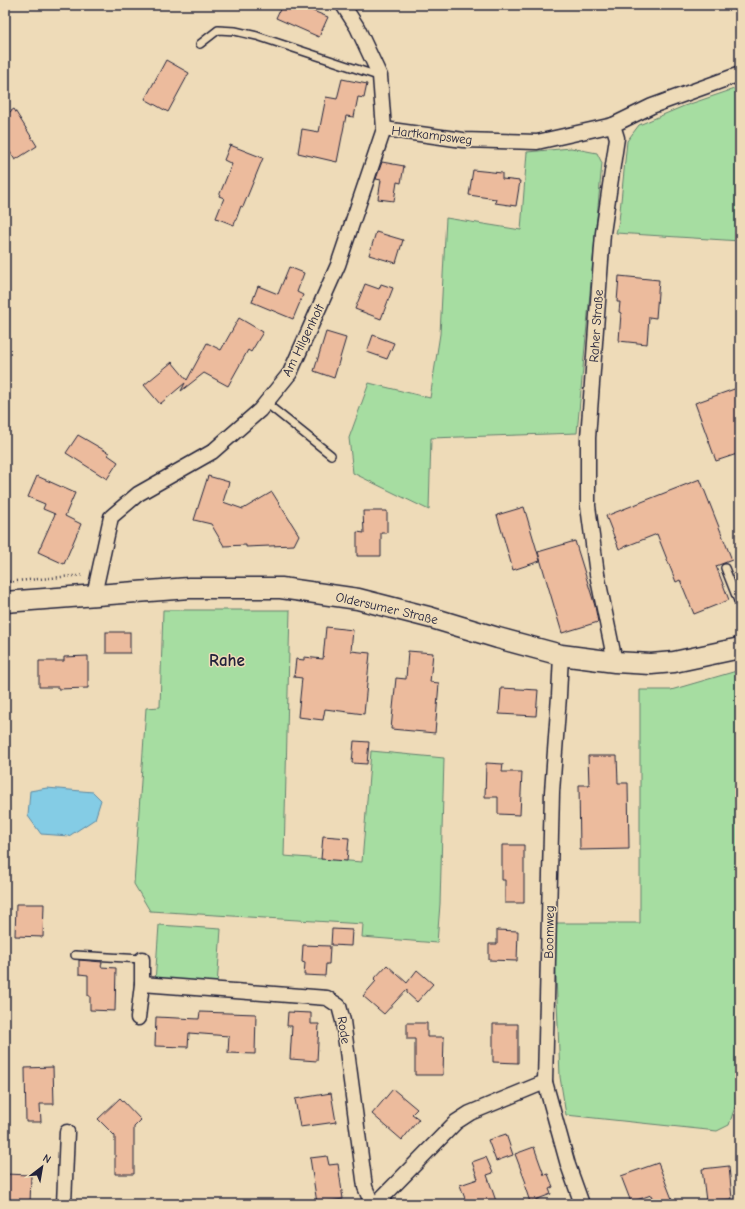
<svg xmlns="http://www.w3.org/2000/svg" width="745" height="1209" font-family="'Comic Neue',sans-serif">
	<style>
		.green { fill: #a6dda1; stroke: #64806e }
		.water { fill: #84cce5; stroke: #5d88a1 }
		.building { fill: #ecbb9d; stroke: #22223b }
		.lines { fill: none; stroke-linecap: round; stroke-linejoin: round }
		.lane-casing { stroke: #22223b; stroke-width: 10 }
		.street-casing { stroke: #22223b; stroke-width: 17 }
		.secondary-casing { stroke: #22223b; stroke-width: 23 }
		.path { stroke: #22223b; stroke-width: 2.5; stroke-dasharray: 1 3; stroke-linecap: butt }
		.lane { stroke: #eedbb8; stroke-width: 7 }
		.street { stroke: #eedbb8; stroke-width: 14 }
		.secondary { stroke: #eedbb8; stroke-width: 20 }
		.labels { text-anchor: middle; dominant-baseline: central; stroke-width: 3; stroke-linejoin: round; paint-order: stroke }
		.street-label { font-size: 13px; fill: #22223b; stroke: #eedbb8 }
		.district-label { font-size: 17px; font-weight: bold; fill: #22223b; stroke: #eedbb8 }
	</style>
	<rect width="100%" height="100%" fill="#eedbb8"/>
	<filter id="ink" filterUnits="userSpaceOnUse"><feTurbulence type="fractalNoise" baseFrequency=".025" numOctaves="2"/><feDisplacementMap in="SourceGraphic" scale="8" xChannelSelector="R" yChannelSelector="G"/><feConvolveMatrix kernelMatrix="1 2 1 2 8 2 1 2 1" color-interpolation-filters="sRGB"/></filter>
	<g filter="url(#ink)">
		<g class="green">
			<path d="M 740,87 L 740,241 L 616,233 L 619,221 L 627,141 L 639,125 L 684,106 Z"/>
			<path d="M 571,148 L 597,153 L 602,163 L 577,433 L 431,438 L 429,510 L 353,473 L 349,438 L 369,383 L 430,398 L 440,334 L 446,218 L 521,230 L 527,152 Z"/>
			<path d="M 163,610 L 290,610 L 284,856 L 362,862 L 371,751 L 444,758 L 440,904 L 437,943 L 362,937 L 363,924 L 150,911 L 134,884 L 146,708 L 160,707 Z"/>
			<path d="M 740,670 L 740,1092 L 729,1125 L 717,1131 L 566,1115 L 560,1077 L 554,923 L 640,923 L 640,690 L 671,690 Z"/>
			<path d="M 159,925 L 221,929 L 217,986 L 155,982 Z"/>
		</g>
		<path class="water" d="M 47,788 L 93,792 L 101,800 L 95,819 L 69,836 L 41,834 L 28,816 L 30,791 Z"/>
		<g class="building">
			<path d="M 282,5 L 310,5 L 308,9 L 328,17 L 319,37 L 276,18 Z"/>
			<path d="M 166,60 L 189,73 L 168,112 L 145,99 Z"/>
			<path d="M 342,79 L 367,84 L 364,98 L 358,97 L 354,117 L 346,116 L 337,162 L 298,153 L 302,129 L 319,132 L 326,97 L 337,99 Z"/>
			<path d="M 14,109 L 37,146 L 15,160 L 5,144 L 5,115 Z"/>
			<path d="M 230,145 L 263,158 L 243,207 L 241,206 L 234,225 L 216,218 L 224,198 L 219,196 L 232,164 L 224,160 Z"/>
			<path d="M 382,162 L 404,166 L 401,183 L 397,182 L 394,201 L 378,199 L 381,180 L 376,179 Z"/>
			<path d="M 473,170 L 502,173 L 502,179 L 520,181 L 516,206 L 495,203 L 496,199 L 469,195 Z"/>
			<path d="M 376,232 L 403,240 L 396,263 L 369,255 Z"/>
			<path d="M 289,267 L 304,273 L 297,292 L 303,295 L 293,319 L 252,302 L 258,286 L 278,294 Z"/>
			<path d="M 619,276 L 659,280 L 656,318 L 649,317 L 647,344 L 619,341 L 621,313 L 619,312 L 620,302 L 617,302 Z"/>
			<path d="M 365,284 L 379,289 L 381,284 L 393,288 L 381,319 L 355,309 Z"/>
			<path d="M 239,318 L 263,332 L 251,352 L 248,350 L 228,386 L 204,373 L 181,391 L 185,383 L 160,404 L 144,385 L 172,362 L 187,380 L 207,343 L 221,350 Z"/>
			<path d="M 326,332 L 346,338 L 334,378 L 314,371 Z"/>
			<path d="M 373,335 L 394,343 L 387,359 L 367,352 Z"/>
			<path d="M 740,387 L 740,453 L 716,461 L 695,403 Z"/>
			<path d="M 78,435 L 109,453 L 108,455 L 118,462 L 107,479 L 66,453 Z"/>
			<path d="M 37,476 L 75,493 L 65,516 L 81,524 L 64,564 L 38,552 L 55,514 L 43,509 L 45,504 L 28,497 Z"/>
			<path d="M 208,476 L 229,482 L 223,502 L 243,509 L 272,492 L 299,535 L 294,545 L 246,547 L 246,545 L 224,546 L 211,524 L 194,520 Z"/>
			<path d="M 700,479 L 732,560 L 716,566 L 729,600 L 694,614 L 680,580 L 676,582 L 657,534 L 619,549 L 606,516 Z"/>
			<path d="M 524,507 L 540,561 L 513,570 L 497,515 Z"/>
			<path d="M 363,511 L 387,511 L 387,533 L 381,533 L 381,556 L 357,556 L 357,532 L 364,533 Z"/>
			<path d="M 575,541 L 595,606 L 598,622 L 562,633 L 538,552 Z"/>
			<path d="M 326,627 L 353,630 L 351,651 L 370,653 L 364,714 L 325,709 L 323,720 L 298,717 L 302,678 L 294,677 L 296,659 L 304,660 L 304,657 L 323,659 Z"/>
			<rect x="106" y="632" width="24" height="21"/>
			<path d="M 408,651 L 433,653 L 430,682 L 439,683 L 435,733 L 391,729 L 396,678 L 406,679 Z"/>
			<path d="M 88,656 L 88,688 L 58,689 L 58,687 L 39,687 L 39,661 L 64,661 L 64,657 Z"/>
			<path d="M 501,688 L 538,690 L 536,716 L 499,714 Z"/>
			<path d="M 354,741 L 369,742 L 367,764 L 352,763 Z"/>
			<path d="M 588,756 L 617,756 L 618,783 L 628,783 L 629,849 L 580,850 L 579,785 L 589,785 Z"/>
			<path d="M 486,763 L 503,764 L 502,772 L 522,772 L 520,815 L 498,814 L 498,797 L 485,797 Z"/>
			<path d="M 323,836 L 349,838 L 347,861 L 321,859 Z"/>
			<path d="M 502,845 L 524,845 L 524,903 L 505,903 L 505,880 L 502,880 Z"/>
			<path d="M 16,904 L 44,904 L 43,937 L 15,936 Z"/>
			<path d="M 332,929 L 352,930 L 351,946 L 331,945 Z"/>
			<path d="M 497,930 L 518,931 L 517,961 L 489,960 L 489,944 L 497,944 Z"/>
			<path d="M 303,945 L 330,946 L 329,964 L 326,964 L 325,976 L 304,975 L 305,963 L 302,962 Z"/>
			<path d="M 79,960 L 102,962 L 101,967 L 116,968 L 115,1011 L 90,1010 L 90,996 L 88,996 L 88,975 L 79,974 Z"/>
			<path d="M 387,965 L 407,983 L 417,970 L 433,984 L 417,1002 L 407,993 L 407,989 L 384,1014 L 363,996 L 376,981 L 374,979 Z"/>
			<path d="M 200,1012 L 256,1014 L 255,1054 L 228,1053 L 229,1036 L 189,1033 L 188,1047 L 155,1046 L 156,1017 L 199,1019 Z"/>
			<path d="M 288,1012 L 311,1013 L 311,1024 L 319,1024 L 317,1061 L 290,1059 L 292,1026 L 287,1026 Z"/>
			<path d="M 407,1023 L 427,1023 L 427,1037 L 444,1037 L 443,1075 L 415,1075 L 415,1039 L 407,1039 Z"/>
			<path d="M 493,1024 L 518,1024 L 518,1063 L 493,1062 Z"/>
			<path d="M 53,1067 L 54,1104 L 40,1104 L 41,1122 L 26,1122 L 25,1068 Z"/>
			<path d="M 393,1089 L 417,1109 L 412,1114 L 419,1119 L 402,1140 L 372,1114 Z"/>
			<path d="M 331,1093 L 336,1122 L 300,1127 L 295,1099 Z"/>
			<path d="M 120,1098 L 141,1120 L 134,1127 L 134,1174 L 115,1174 L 115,1136 L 98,1119 Z"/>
			<path d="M 506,1134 L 513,1155 L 496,1161 L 488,1140 Z"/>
			<path d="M 534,1147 L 544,1175 L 548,1174 L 553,1187 L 549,1189 L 551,1194 L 530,1202 L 524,1184 L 526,1183 L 515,1154 Z"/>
			<path d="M 327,1156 L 329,1165 L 338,1164 L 343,1199 L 317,1203 L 310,1158 Z"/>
			<path d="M 486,1157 L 493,1173 L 487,1175 L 497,1204 L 467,1204 L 460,1185 L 478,1179 L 472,1162 Z"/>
			<path d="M 658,1163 L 674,1204 L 655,1204 L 651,1195 L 631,1202 L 621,1176 Z"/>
			<path d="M 729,1166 L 732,1199 L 706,1201 L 702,1169 Z"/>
			<path d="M 5,1174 L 31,1175 L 30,1204 L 5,1204 Z"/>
		</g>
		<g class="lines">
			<g class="lane-casing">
				<g id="lane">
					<path d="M 200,44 L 218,30 L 235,31 L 257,36 L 378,76"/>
					<path d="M 266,403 L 331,455"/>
					<path d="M 725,568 L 740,606"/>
					<path d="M 75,955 L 142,959"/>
				</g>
			</g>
			<g class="street-casing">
				<g id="street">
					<path d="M 384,129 L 463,140 L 537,142 L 613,125"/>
					<path d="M 94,595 L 111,517 L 138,494 L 212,452 L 260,410 L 290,373 L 338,265 L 384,129 L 380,76 L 357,27 L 343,5"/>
					<path d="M 561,655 L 559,696 L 552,792 L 545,1082 L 568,1165 L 582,1204"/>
					<path d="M 615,662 L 597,574 L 588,506 L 588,438 L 603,233 L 617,138 L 613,125 L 652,106 L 740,74"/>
					<path d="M 142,959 L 142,984 L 327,998 L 339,1006 L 343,1021 L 365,1187 L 372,1204"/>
					<path d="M 138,1018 L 142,984"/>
					<path d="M 64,1204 L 67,1132"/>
					<path d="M 376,1204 L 456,1122 L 470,1113 L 545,1082"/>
				</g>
			</g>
			<g class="secondary-casing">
				<path id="secondary" d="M 5,602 L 189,588 L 281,588 L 358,599 L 432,618 L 498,638 L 561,655 L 615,662 L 651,664 L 674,662 L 740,648"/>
			</g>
			<path class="path" d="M 5,582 L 84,575"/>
			<use href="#lane" class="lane"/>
			<use href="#street" class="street"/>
			<use href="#secondary" class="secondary"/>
		</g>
	</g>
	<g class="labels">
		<g class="street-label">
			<text transform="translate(432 135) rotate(7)">Hartkampsweg</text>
			<text transform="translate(596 326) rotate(-86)">Raher Straße</text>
			<text transform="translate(303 340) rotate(-64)">Am Hilgenholt</text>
			<text transform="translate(387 608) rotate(13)">Oldersumer Straße</text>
			<text transform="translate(549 932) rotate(-89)">Boomweg</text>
			<text transform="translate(344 1030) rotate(81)">Rode</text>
		</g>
		<g class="district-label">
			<text x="227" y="660">Rahe</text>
		</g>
	</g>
	<rect width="745" height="1209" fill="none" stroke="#eedbb8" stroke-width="20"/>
	<rect x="10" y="10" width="725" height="1189" fill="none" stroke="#22223b" stroke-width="1.5" filter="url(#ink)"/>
	<g transform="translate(42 1167) rotate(31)" stroke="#eedbb8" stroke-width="3" paint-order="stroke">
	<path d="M0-3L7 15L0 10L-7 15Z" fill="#22223b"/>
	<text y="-6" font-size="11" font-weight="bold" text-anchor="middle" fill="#22223b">N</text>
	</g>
</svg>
